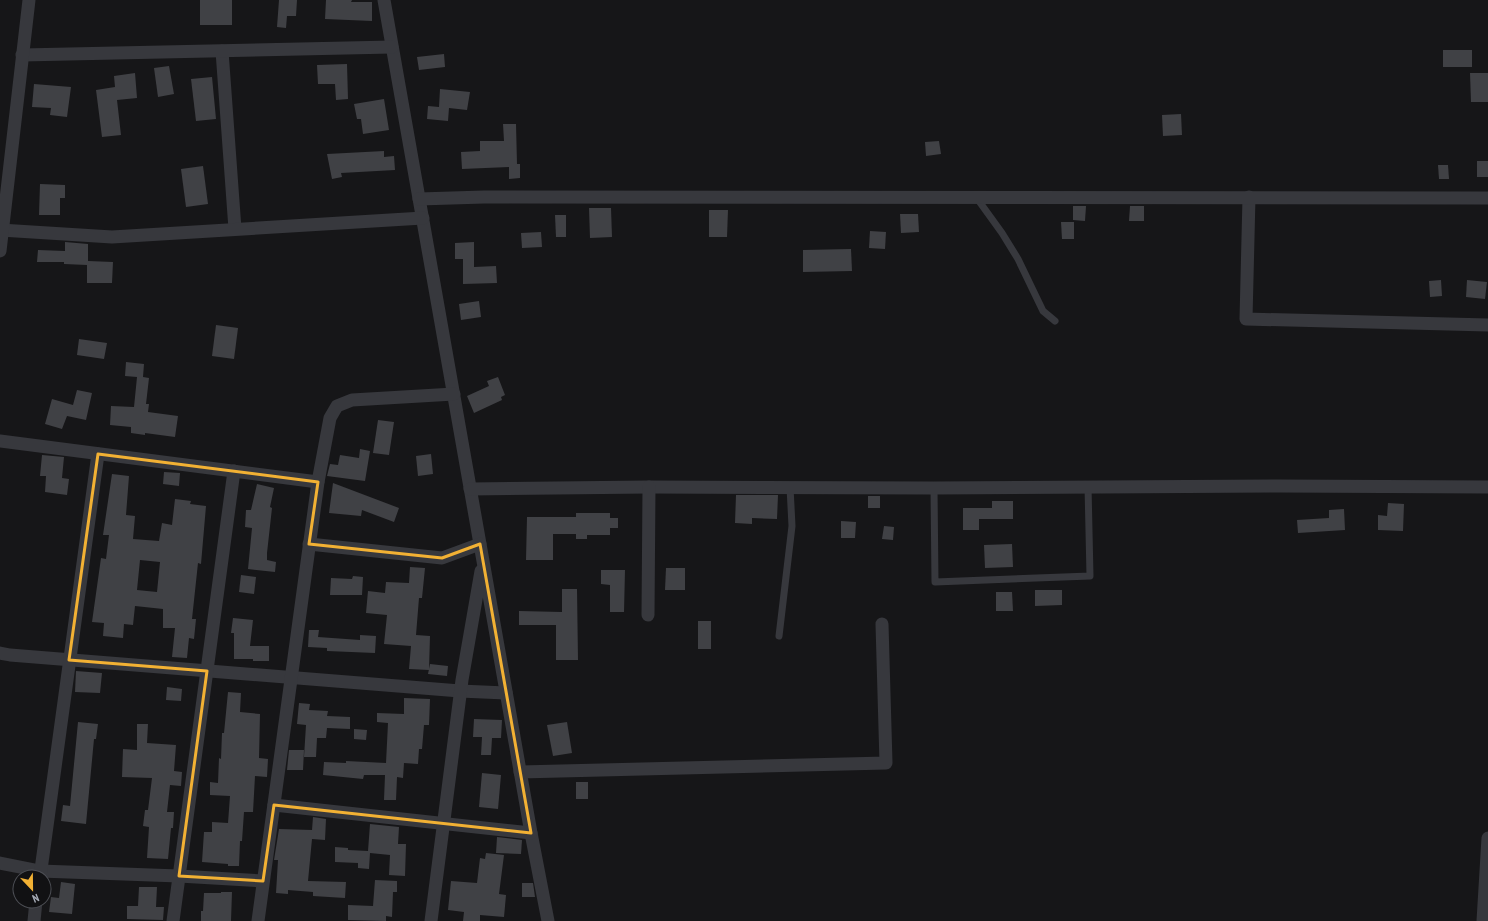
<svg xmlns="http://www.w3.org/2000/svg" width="1488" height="921" font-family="'PT Sans Narrow',sans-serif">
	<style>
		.building { fill: #404145; fill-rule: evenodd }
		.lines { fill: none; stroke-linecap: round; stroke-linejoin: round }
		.service { stroke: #37383d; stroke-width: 7 }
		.minor { stroke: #37383d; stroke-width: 13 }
		.marked { fill: none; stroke: #f2b134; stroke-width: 3; stroke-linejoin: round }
	</style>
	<rect width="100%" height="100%" fill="#161618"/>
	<g class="building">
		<rect x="200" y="0" width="32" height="25"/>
		<path d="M 279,0 L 297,0 L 296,16 L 287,16 L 286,28 L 277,27 Z"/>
		<path d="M 326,0 L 352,0 L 351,2 L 372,2 L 372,21 L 325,19 Z"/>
		<rect x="1443" y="50" width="29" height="17"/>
		<path d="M 444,54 L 445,67 L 419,70 L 417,57 Z"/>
		<path d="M 347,64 L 348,99 L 336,100 L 335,84 L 318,84 L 317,65 Z"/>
		<path d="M 169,66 L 174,94 L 158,97 L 154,68 Z"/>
		<path d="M 135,73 L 137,98 L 117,100 L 121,135 L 102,137 L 96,90 L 115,87 L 114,76 Z"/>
		<path d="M 1470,73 L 1488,73 L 1488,102 L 1471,102 Z"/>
		<path d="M 212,77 L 216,119 L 196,121 L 191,79 Z"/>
		<path d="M 34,84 L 71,87 L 67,117 L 50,115 L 51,108 L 32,107 Z"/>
		<path d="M 440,89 L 470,92 L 467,110 L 449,108 L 448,121 L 427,119 L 428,106 L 439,107 Z"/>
		<path d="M 384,99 L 389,130 L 363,134 L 361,119 L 357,119 L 354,104 Z"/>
		<path d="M 1181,114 L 1182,135 L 1163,136 L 1162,115 Z"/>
		<path d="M 503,124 L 516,124 L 517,164 L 520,164 L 520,178 L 509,179 L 509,167 L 462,169 L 461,152 L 480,151 L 480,141 L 504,141 Z"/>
		<path d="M 939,141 L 941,154 L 926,156 L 925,142 Z"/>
		<path d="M 384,151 L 384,157 L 394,156 L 395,170 L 341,173 L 342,177 L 332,179 L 327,154 Z"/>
		<rect x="1477" y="161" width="11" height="16"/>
		<path d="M 1438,165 L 1448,165 L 1449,179 L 1439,179 Z"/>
		<path d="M 203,166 L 208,204 L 186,207 L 181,169 Z"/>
		<path d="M 40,184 L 65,185 L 65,198 L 60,198 L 60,215 L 39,215 Z"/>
		<path d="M 1073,206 L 1086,206 L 1085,221 L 1073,220 Z"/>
		<path d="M 1130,206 L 1144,206 L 1144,221 L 1129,221 Z"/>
		<path d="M 589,208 L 611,208 L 612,237 L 590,238 Z"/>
		<path d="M 709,210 L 728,210 L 727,237 L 709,237 Z"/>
		<path d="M 900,214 L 918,214 L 919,232 L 901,233 Z"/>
		<path d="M 555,215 L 566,215 L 566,237 L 556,237 Z"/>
		<path d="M 1061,222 L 1074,222 L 1074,239 L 1062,239 Z"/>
		<path d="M 870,231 L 886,232 L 885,249 L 869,248 Z"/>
		<path d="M 541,232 L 542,247 L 522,248 L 521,233 Z"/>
		<path d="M 65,242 L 88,244 L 88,261 L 113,262 L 112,283 L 87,283 L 87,265 L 64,264 L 64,262 L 37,262 L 38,250 L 65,251 Z"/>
		<path d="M 474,242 L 474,267 L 496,266 L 497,283 L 463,284 L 463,259 L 455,259 L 455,243 Z"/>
		<path d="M 851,249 L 852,271 L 803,272 L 803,250 Z"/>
		<path d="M 1441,280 L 1442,296 L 1430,297 L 1429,281 Z"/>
		<path d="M 1467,280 L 1487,282 L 1485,299 L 1466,297 Z"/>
		<path d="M 479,301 L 481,317 L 461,320 L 459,304 Z"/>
		<path d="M 216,325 L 238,328 L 234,359 L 212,356 Z"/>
		<path d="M 79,339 L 107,343 L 104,359 L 77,355 Z"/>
		<path d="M 126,362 L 144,364 L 143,377 L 149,378 L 146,404 L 149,404 L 148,412 L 178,416 L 175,437 L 145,433 L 145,435 L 131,433 L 131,427 L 110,425 L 111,406 L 134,407 L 137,377 L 125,376 Z"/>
		<path d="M 498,377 L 505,395 L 501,397 L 502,400 L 474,413 L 467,396 L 489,386 L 487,381 Z"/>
		<path d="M 77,390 L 92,393 L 86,420 L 67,416 L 62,429 L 45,424 L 52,399 L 73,405 Z"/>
		<path d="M 378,420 L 394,422 L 389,455 L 373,453 Z"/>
		<path d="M 360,449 L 370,451 L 365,481 L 327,476 L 330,464 L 338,465 L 340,455 L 359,458 Z"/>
		<path d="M 431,454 L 433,474 L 418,476 L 416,456 Z"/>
		<path d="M 42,455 L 64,457 L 62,478 L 69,479 L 67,495 L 45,492 L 46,476 L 40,476 Z"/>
		<path d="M 164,472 L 180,473 L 179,486 L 163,484 Z"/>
		<path d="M 112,474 L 129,476 L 126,515 L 135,516 L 133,539 L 159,541 L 162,523 L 172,525 L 175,499 L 191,501 L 190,504 L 206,506 L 201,564 L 198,563 L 192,619 L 196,619 L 194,639 L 189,638 L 187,658 L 172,657 L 175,628 L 163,628 L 163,609 L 135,606 L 133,625 L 124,624 L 123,638 L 103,636 L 104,623 L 92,622 L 101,558 L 106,559 L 109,535 L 103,535 ZM 140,560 L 160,562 L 157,592 L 137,590 Z"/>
		<path d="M 333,483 L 399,508 L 394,522 L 362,510 L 361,516 L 329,513 Z"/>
		<path d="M 257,484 L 274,488 L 270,507 L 272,508 L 267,553 L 267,560 L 276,562 L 275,572 L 248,569 L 252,528 L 245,527 L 246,510 L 251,510 Z"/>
		<path d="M 736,495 L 778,495 L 777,519 L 752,518 L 752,524 L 735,523 Z"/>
		<rect x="868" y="496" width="12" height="12"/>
		<path d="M 992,501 L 1013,501 L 1013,519 L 979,519 L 979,530 L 963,530 L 963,508 L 992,508 Z"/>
		<path d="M 1388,503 L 1404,504 L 1403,531 L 1378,530 L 1378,515 L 1387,516 Z"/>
		<path d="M 1344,509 L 1345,530 L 1298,533 L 1297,520 L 1329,518 L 1329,510 Z"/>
		<path d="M 576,513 L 610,513 L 610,518 L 618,518 L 618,528 L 610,528 L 610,535 L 587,535 L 587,539 L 576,539 L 576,534 L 553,534 L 553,560 L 526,560 L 527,517 L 576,517 Z"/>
		<path d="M 841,521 L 856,522 L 855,538 L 841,538 Z"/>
		<path d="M 884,526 L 894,527 L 893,540 L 882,539 Z"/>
		<path d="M 1012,544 L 1013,567 L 985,568 L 984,545 Z"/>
		<path d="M 410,567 L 425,568 L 422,598 L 419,598 L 416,635 L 430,636 L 429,670 L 409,669 L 411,646 L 384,644 L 387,615 L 366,613 L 368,591 L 385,593 L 386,582 L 409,583 Z"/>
		<path d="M 666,568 L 685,568 L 685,590 L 665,590 Z"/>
		<path d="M 601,570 L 625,570 L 624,612 L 610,612 L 610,585 L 601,584 Z"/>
		<path d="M 241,575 L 256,577 L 254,594 L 239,592 Z"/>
		<path d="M 353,576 L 363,577 L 362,595 L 330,595 L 331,578 L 352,579 Z"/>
		<path d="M 562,589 L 577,589 L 578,660 L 556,660 L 556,625 L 519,625 L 519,611 L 562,612 Z"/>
		<path d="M 1035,590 L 1062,590 L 1062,605 L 1035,606 Z"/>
		<path d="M 996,592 L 1012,592 L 1013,611 L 996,611 Z"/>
		<path d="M 233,618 L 253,620 L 250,646 L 269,646 L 269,661 L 253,661 L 253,659 L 234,659 L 234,633 L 231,633 Z"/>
		<rect x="698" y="621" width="13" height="28"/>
		<path d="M 309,630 L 319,630 L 318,637 L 360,640 L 360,635 L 376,636 L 375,653 L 327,651 L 327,648 L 308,647 Z"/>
		<path d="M 430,664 L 448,666 L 447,676 L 428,674 Z"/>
		<path d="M 76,671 L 102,673 L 100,693 L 75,692 Z"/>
		<path d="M 167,687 L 182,689 L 181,701 L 166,700 Z"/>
		<path d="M 228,692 L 241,693 L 240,712 L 260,714 L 259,758 L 268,759 L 267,777 L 255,776 L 253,812 L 244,812 L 242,841 L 240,841 L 239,866 L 228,866 L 228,864 L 202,862 L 204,832 L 212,832 L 212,822 L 228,823 L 230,796 L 210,795 L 210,782 L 218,783 L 219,758 L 221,759 L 222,733 L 224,733 Z"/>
		<path d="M 404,698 L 430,699 L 429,725 L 424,725 L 422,749 L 419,749 L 418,764 L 404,763 L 403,778 L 397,777 L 396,800 L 384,800 L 385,775 L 364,775 L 363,779 L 323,775 L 324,762 L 346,763 L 346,761 L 386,763 L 388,723 L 377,722 L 377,713 L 404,714 Z"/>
		<path d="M 299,703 L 310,704 L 309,710 L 328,711 L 327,716 L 350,717 L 350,729 L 327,728 L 326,738 L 317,738 L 316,757 L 304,757 L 306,725 L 297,724 Z"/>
		<path d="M 474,719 L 502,720 L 501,738 L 492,738 L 491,755 L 481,755 L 482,737 L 473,737 Z"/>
		<path d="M 78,722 L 98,724 L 96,739 L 94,739 L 86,824 L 61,821 L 63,805 L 70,806 Z"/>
		<path d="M 567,722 L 572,753 L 553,756 L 547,725 Z"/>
		<path d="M 137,724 L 148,724 L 147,743 L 176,745 L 174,771 L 182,772 L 181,786 L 170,785 L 167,812 L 174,812 L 173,828 L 171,828 L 168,859 L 147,858 L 149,827 L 143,826 L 145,810 L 148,810 L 152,778 L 122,777 L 123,749 L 137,750 Z"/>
		<path d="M 354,729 L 367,730 L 366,740 L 354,739 Z"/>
		<path d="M 289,750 L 304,750 L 303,770 L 287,770 Z"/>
		<path d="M 482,773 L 501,775 L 498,809 L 479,807 Z"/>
		<rect x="576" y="782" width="12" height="17"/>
		<path d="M 313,817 L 326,819 L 325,840 L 312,839 L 308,881 L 346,882 L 345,898 L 313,896 L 313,892 L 288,890 L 288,894 L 276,893 L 278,860 L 274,860 L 279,829 L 312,830 Z"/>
		<path d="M 370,824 L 399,827 L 398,844 L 406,844 L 405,876 L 389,875 L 390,855 L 370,853 L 369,869 L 358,868 L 358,863 L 335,862 L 335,847 L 348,848 L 348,850 L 368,851 Z"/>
		<path d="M 497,837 L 522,840 L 521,854 L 496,853 Z"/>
		<path d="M 486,853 L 504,855 L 499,894 L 506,895 L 504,917 L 480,915 L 480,921 L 463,921 L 464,912 L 448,910 L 451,881 L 477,883 L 480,858 L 485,859 Z"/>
		<path d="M 375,880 L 397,881 L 397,892 L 393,892 L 392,917 L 386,916 L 386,921 L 348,920 L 348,905 L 373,906 Z"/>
		<path d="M 61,882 L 75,884 L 72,914 L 49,912 L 51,897 L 59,898 Z"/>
		<path d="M 522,883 L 533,883 L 535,897 L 522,897 Z"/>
		<path d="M 139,887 L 157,887 L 156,907 L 164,907 L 163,920 L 127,919 L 127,906 L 138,906 Z"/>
		<path d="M 221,892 L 232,892 L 231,921 L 201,921 L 201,911 L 203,911 L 204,893 L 221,893 Z"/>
	</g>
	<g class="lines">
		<g class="service">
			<path d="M 976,197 L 1002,233 L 1018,259 L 1043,311 L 1055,321"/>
			<path d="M 934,488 L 935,582 L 1090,576 L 1088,486"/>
			<path d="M 779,636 L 792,526 L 790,487"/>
		</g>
		<g class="minor">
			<path d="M 384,0 L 531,833 L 548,921"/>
			<path d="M 222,51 L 235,229"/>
			<path d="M 22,55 L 392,47"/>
			<path d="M 1249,197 L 1246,319 L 1488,325"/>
			<path d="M 419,199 L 484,197 L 1488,198"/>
			<path d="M 0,230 L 112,237 L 423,218"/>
			<path d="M 0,251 L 29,0"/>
			<path d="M 0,441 L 318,482"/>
			<path d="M 470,489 L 649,487 L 934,488 L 1279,486 L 1488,487"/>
			<path d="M 309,544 L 442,558 L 480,544"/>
			<path d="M 648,615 L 649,487"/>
			<path d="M 0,653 L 10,655 L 460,691 L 506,693"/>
			<path d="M 520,772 L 886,763 L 882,624"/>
			<path d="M 274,805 L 531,833"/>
			<path d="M 0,863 L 40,871 L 179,876 L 263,881"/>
			<path d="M 40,877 L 98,454"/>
			<path d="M 34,921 L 36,901"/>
			<path d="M 173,921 L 234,471"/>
			<path d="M 258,921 L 318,482 L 330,418 L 337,406 L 352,400 L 454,394"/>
			<path d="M 431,921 L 462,680 L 481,571"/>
			<path d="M 1483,921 L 1488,838"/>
		</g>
	</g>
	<path class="marked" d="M 98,454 L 318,482 L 309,544 L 442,558 L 480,544 L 531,833 L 274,805 L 263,881 L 179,876 L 207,671 L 69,660 Z"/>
	<g transform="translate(32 889) rotate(158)"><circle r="19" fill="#111113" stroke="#4d4f55"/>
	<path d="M0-3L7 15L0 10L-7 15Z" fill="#f2b134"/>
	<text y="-6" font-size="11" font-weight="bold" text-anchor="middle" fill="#a8adb8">N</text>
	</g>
</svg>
